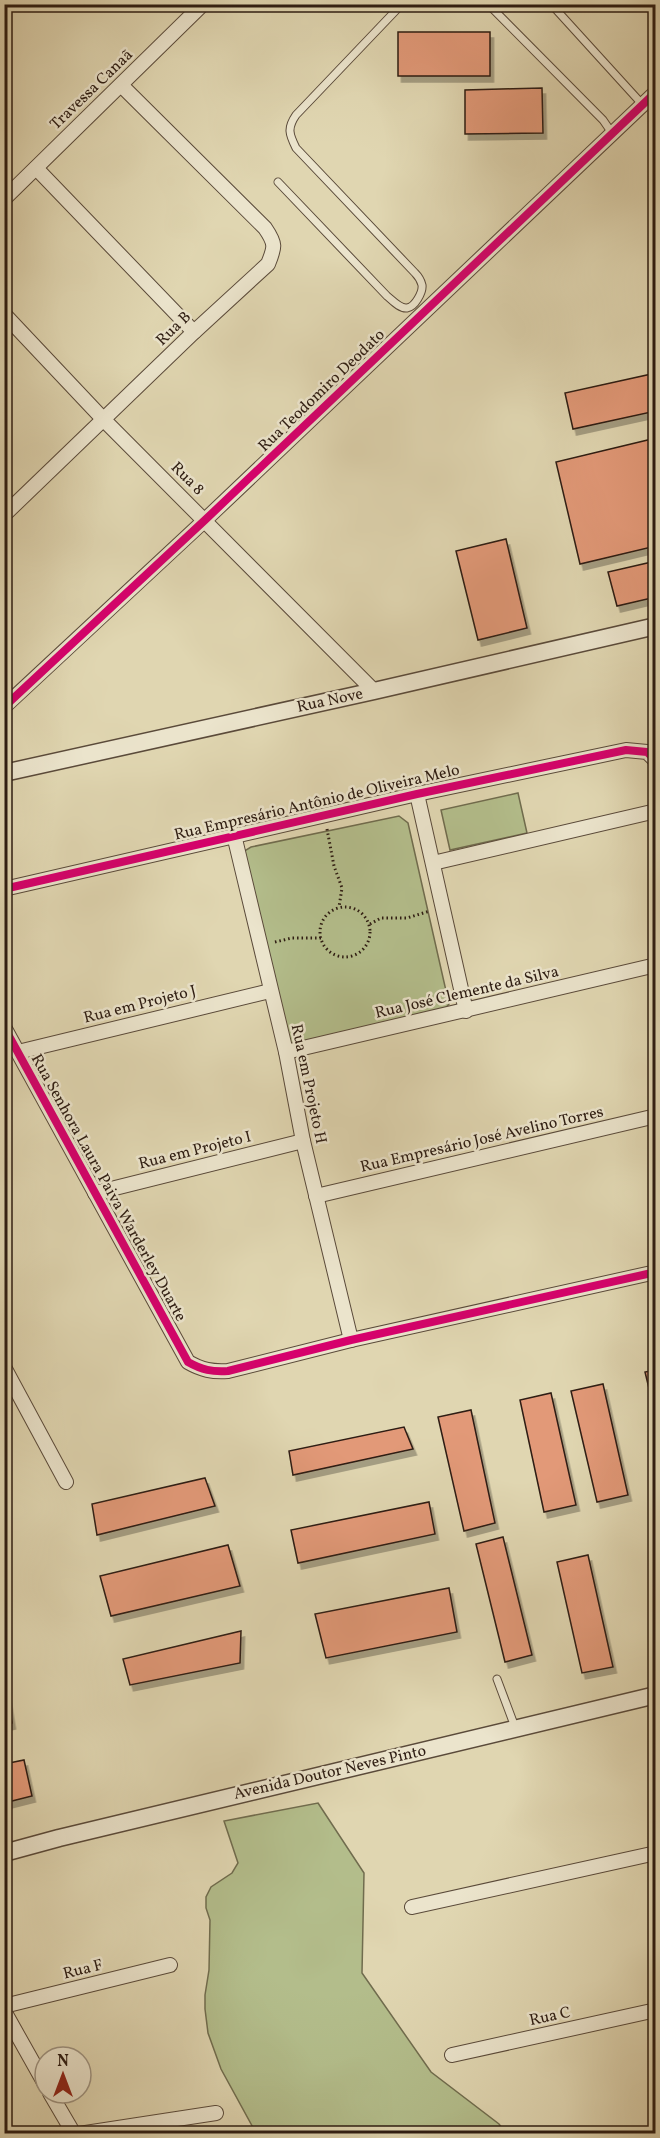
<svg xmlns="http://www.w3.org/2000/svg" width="660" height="2138" font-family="Vollkorn,serif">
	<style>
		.green { fill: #b3bd8b; stroke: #706c4e; stroke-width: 1.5 }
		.building { fill: #e29978; stroke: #2d1c12; stroke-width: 1.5; filter: url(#shadow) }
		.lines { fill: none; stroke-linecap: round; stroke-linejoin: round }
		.service-casing { stroke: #5a4a3a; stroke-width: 9 }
		.minor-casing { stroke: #5a4a3a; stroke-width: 16 }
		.tertiary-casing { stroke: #5a4a3a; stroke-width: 19 }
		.path { stroke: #2d1c12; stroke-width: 3; stroke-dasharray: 1.5 3; stroke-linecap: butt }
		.service { stroke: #ebe4cc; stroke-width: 7 }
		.minor { stroke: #ebe4cc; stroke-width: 14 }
		.tertiary { stroke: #ebe4cc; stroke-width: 16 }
		.cycleway-casing { stroke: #ebe4cc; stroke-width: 11 }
		.cycleway { stroke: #d6006c; stroke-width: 8 }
		.labels { text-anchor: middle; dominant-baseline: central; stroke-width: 5; stroke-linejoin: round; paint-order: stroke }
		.street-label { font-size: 16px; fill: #2d1c12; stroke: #ebe4cc }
	</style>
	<defs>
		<filter id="shadow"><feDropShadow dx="3.5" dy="6" stdDeviation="0" flood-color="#0004"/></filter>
	</defs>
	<rect width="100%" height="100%" fill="#e0d6b1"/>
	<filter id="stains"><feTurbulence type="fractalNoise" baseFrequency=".00333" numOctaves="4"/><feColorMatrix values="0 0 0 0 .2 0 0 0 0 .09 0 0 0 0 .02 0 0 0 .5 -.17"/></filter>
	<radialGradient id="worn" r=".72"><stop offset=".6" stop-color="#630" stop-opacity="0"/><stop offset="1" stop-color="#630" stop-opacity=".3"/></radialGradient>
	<g class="green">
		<path d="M 518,793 L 527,833 L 450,850 L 441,810 Z"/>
		<path d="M 399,816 L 408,823 L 449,1004 L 439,1016 L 295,1050 L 280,1041 L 241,853 L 251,847 Z"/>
		<path d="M 318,1803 L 364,1873 L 362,1973 L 431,2072 L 499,2124 L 506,2133 L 256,2133 L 221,2069 L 208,2033 L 205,2009 L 205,1995 L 209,1970 L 210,1920 L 206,1908 L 206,1897 L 211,1887 L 232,1873 L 238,1863 L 224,1821 Z"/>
	</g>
	<g class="building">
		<rect x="398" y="32" width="92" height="44"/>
		<path d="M 542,88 L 543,133 L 465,134 L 465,90 Z"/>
		<path d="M 656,373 L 656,411 L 573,429 L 565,393 Z"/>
		<path d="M 656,438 L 656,546 L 580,564 L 556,462 Z"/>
		<path d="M 506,539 L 527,628 L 478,640 L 456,551 Z"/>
		<path d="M 656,561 L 656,597 L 617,606 L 608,572 Z"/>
		<path d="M 656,1370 L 656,1417 L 645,1372 Z"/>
		<path d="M 603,1384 L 628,1495 L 597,1502 L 571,1391 Z"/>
		<path d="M 551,1393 L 576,1505 L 544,1512 L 520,1400 Z"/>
		<path d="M 471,1410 L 495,1523 L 464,1531 L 438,1417 Z"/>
		<path d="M 404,1427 L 413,1449 L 293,1475 L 289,1451 Z"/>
		<path d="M 205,1478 L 215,1506 L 97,1535 L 92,1504 Z"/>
		<path d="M 429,1502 L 435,1534 L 298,1563 L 291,1530 Z"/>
		<path d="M 503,1537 L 532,1655 L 505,1662 L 476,1544 Z"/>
		<path d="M 228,1545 L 240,1586 L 111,1616 L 100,1576 Z"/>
		<path d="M 588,1555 L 613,1667 L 582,1673 L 557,1562 Z"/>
		<path d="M 449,1588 L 457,1632 L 326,1658 L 315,1614 Z"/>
		<path d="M 241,1631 L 240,1663 L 130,1685 L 123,1659 Z"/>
		<path d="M 4,1687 L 6,1687 L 12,1723 L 4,1725 Z"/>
		<path d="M 24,1760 L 32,1796 L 4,1803 L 4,1764 Z"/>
	</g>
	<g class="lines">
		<g class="service-casing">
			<g id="service">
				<path d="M 488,4 L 603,120 L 612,133"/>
				<path d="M 551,4 L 642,104"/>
				<path d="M 278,182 L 387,296 C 392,300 400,309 407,308 C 415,307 423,292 422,285 C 421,281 418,276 415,273 L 296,148 C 289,134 287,128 296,115 L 402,4"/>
				<path d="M 497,1679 L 515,1727"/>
			</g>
		</g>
		<g class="minor-casing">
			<g id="minor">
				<path d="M 36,168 L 194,332"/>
				<path d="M 4,199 L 203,4"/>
				<path d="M 4,314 L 104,420 L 374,691"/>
				<path d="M 4,515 L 194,332 L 268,264 C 275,247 276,244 265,228 L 121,85"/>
				<path d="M 4,707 L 205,520 L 656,92"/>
				<path d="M 417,794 L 466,1011"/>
				<path d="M 234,835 L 286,1052 L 303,1141 L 351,1340"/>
				<path d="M 433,863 L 656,811"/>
				<path d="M 4,889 L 417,794 L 626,750 L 647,752 L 656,761"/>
				<path d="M 4,1027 L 188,1362 C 202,1370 212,1372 228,1371 L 351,1340 L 656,1272"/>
				<path d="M 18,1052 L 270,991"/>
				<path d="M 286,1052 L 656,965"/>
				<path d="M 95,1193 L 303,1141"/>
				<path d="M 316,1196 L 656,1116"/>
				<path d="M 4,1367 L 66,1482"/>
				<path d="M 412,1907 L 656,1853"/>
				<path d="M 4,2006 L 170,1965"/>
				<path d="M 4,2011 L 45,2084"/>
				<path d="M 452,2055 L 656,2010"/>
				<path d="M 50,2093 L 74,2134"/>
				<path d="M 79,2134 L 216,2113"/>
			</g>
		</g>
		<g class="tertiary-casing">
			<g id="tertiary">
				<path d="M 4,773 L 374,691 L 656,626"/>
				<path d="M 4,1853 L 59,1838 L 656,1695"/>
			</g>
		</g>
		<g class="path">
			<path d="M 327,829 L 334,866 L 342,888 L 339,907"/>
			<circle cx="345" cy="932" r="25"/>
			<path d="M 370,924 L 381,918 L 407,918 L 430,911"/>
			<path d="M 275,942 L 292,938 L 321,938"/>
		</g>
		<use href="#service" class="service"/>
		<use href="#minor" class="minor"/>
		<use href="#tertiary" class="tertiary"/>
		<g class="cycleway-casing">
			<g id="cycleway">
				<path d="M 4,707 L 205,520 L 656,92"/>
				<path d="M 4,889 L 417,794 L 626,750 L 647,752 L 656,761"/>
				<path d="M 4,1027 L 188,1362 C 202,1370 212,1372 228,1371 L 351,1340 L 656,1272"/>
			</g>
		</g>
		<use href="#cycleway" class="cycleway"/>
	</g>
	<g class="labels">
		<g class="street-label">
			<text transform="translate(92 90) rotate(-44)">Travessa Canaã</text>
			<text transform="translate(174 329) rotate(-44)">Rua B</text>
			<text transform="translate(322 391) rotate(-44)">Rua Teodomiro Deodato</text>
			<text transform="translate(187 479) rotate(45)">Rua 8</text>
			<text transform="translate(330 701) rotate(-12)">Rua Nove</text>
			<text transform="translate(317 803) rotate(-13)">Rua Empresário Antônio de Oliveira Melo</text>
			<text transform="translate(467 993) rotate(-13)">Rua José Clemente da Silva</text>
			<text transform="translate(140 1005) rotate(-14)">Rua em Projeto J</text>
			<text transform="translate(308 1084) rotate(78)">Rua em Projeto H</text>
			<text transform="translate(482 1140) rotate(-13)">Rua Empresário José Avelino Torres</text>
			<text transform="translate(195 1151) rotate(-14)">Rua em Projeto I</text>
			<text transform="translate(108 1188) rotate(61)">Rua Senhora Laura Paiva Warderley Duarte</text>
			<text transform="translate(330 1773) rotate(-13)">Avenida Doutor Neves Pinto</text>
			<text transform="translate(83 1970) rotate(-14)">Rua F</text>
			<text transform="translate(550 2017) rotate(-12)">Rua C</text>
		</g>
	</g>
	<rect width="660" height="2138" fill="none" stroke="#e0d6b1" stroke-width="24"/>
	<rect x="6" y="6" width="648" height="2126" fill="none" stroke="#2d1c12" stroke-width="3"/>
	<rect x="12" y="12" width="636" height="2114" fill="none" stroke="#2d1c12" stroke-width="1.5"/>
	<g transform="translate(63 2075)"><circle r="28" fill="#ebe4cc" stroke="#9f9482" stroke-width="1.5"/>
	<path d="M0-4.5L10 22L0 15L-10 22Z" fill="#8f2418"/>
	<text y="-9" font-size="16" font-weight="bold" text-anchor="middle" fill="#2d1c12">N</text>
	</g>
	<rect width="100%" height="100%" filter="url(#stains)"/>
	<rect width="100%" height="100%" fill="url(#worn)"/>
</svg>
